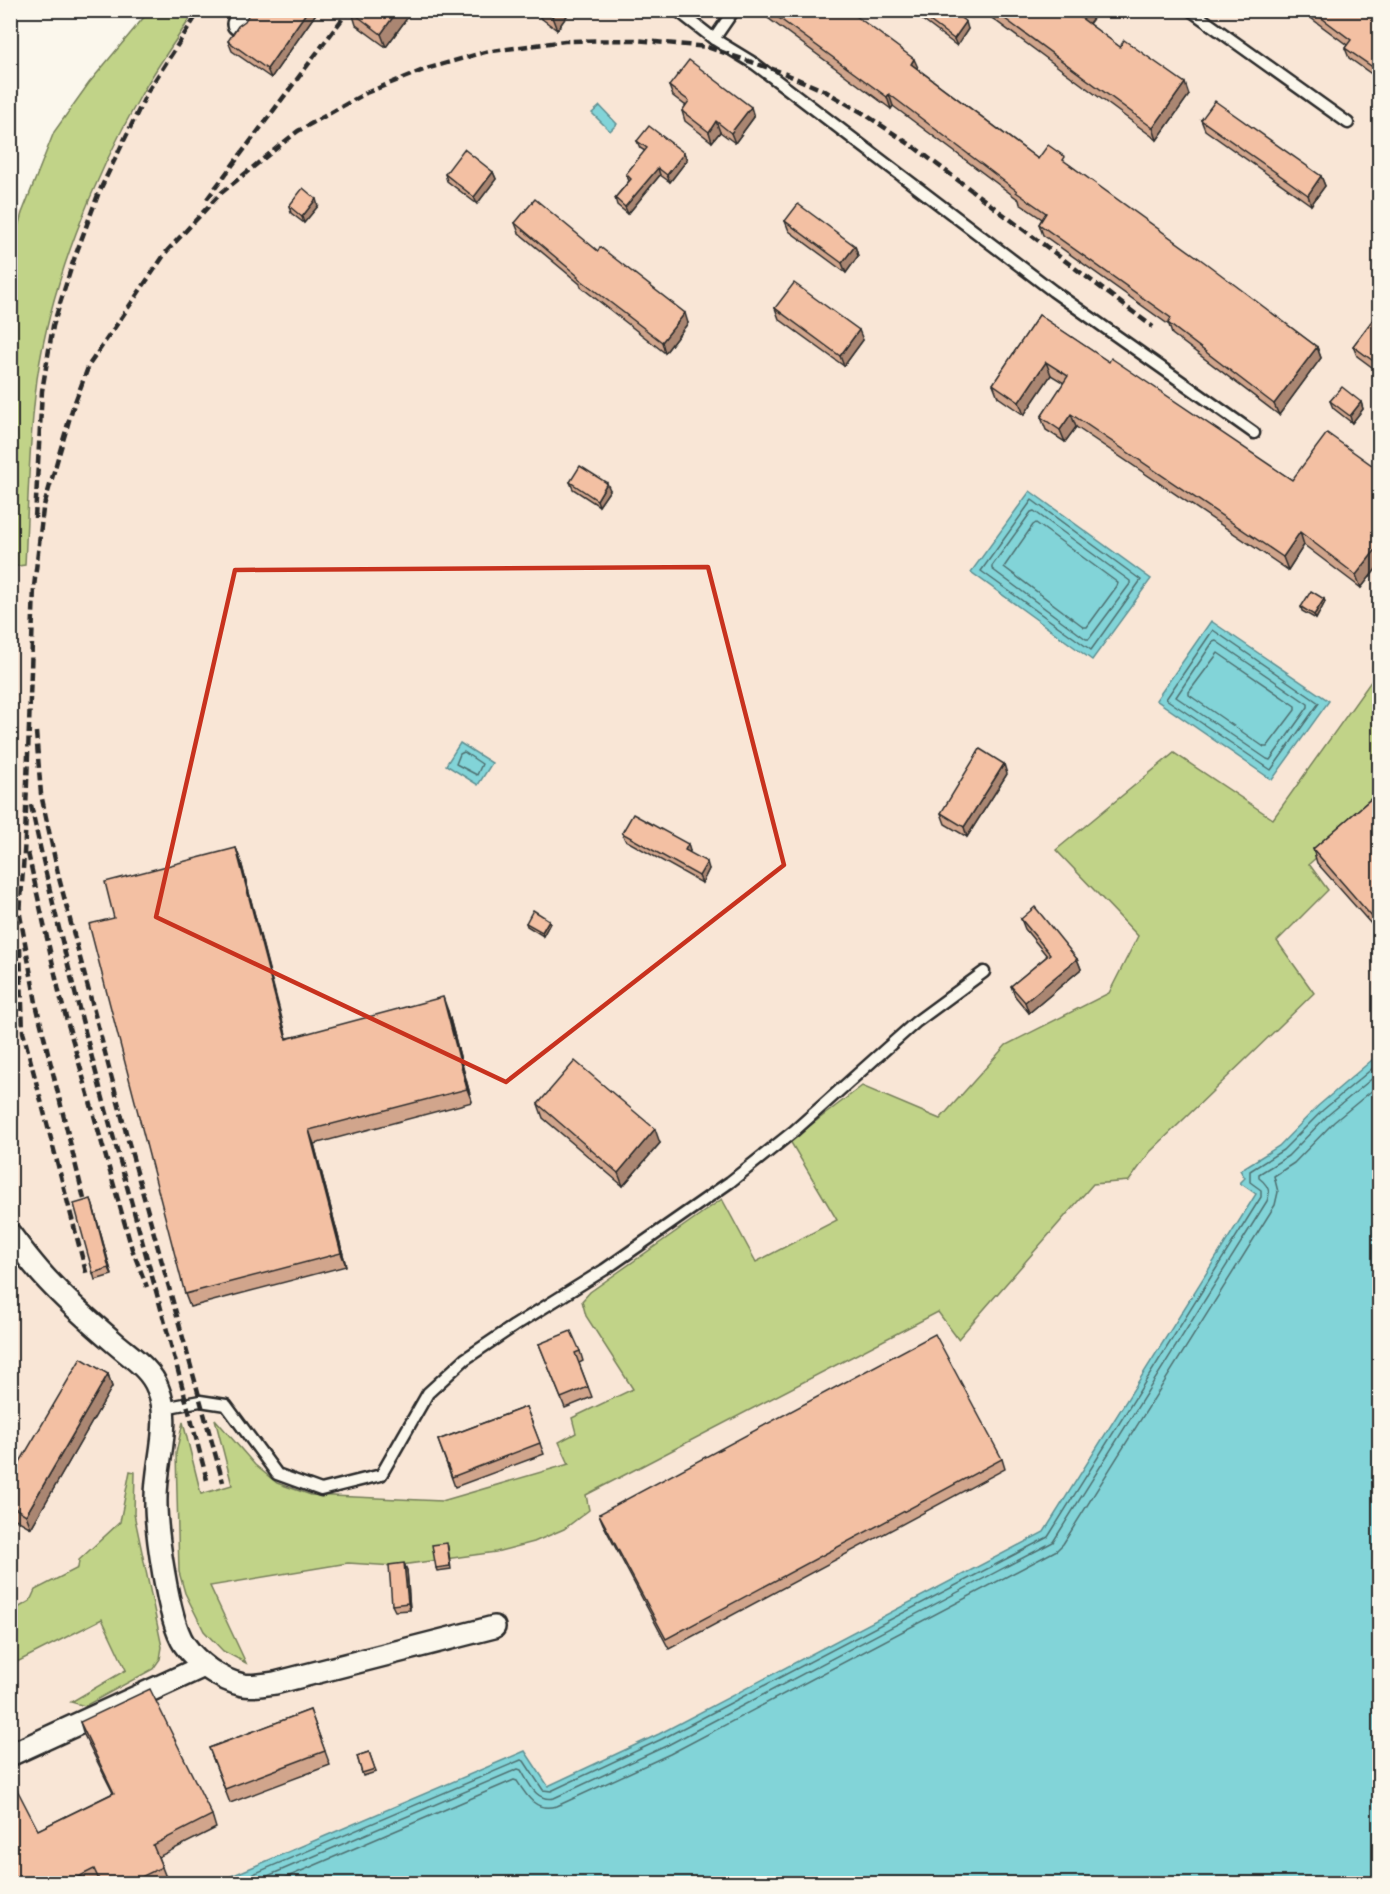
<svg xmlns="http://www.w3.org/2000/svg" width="1390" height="1894" font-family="Itim,sans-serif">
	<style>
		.built { fill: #f9e6d6 }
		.green { fill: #c1d388; stroke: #767f5a; stroke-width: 1.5 }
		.water { fill: #82d4d8; stroke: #5f9093; stroke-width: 1.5 }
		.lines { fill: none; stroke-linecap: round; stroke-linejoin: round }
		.shore { stroke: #4e6f70; stroke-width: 1.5 }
		.service-casing { stroke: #2b2b2b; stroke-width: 15 }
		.minor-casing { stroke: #2b2b2b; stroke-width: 26 }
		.service { stroke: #fbf7ec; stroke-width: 10 }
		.minor { stroke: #fbf7ec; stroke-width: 21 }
		.rail { stroke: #2b2b2b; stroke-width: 4.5; stroke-dasharray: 9 4.5; stroke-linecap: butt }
		.wall { fill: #d1a58c; stroke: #2b2b2b; stroke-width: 1.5 }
		.shaded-wall { fill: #aa8672; stroke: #2b2b2b; stroke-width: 1.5 }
		.building { fill: #f3c0a3; stroke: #2b2b2b; stroke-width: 1.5 }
		.marked { fill: none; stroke: #c8321e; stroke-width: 4.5; stroke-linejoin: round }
	</style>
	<rect width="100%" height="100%" fill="#fbf7ec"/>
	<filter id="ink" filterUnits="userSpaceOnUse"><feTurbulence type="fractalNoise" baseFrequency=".0167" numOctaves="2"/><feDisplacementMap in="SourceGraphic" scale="12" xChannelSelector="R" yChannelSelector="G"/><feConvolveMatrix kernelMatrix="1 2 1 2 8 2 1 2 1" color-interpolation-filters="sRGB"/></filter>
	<g filter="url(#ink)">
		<path class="built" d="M 150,11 L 1379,11 L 1379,1054 L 1318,1106 L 1279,1146 L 1240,1170 L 1245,1178 L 1240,1183 L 1256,1193 L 1044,1532 L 659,1734 L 547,1786 L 525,1751 L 215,1883 L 11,1883 L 10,204 L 22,212 L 54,132 L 89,83 Z"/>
		<g class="green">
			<path d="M 150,10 L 195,11 C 177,39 157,66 141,95 C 93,179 51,283 37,379 C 29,441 28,503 25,565 L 11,567 L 11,251 L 22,213 L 54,132 L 89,83 Z"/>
			<path d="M 1379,670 L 1379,802 L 1309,864 L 1328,890 L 1277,941 L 1314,993 L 1150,1152 L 1129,1181 L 1093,1184 L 958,1339 L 938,1312 L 586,1495 L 589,1510 L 564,1529 L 534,1542 L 496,1552 L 394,1566 L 348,1563 L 210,1586 L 246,1663 L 223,1651 L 204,1631 L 185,1593 L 179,1572 L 176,1453 L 183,1422 L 201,1494 L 232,1485 L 215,1419 L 255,1465 L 277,1483 L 311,1495 L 442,1501 L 569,1464 L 559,1442 L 576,1433 L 572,1418 L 633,1389 L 586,1316 L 582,1301 L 590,1292 L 722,1199 L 756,1262 L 837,1220 L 790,1141 L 862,1086 L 940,1119 L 1006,1045 L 1109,993 L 1138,936 L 1056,850 L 1174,753 L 1273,819 Z"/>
			<path d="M 130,1471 L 135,1472 L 134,1514 L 162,1647 L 160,1659 L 153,1669 L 85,1706 L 71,1702 L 126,1670 L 102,1619 L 11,1665 L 11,1612 L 30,1601 L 35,1590 L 78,1568 L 79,1560 L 120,1522 Z"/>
		</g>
		<g class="water">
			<path d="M 600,106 L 617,124 L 610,131 L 592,113 Z"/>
			<path d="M 1030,491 L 1151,579 L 1092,660 L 971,572 Z"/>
			<path d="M 1211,621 L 1329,701 L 1272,780 L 1156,700 Z"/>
			<path d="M 460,743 L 492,763 L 478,785 L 446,765 Z"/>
			<path d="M 1379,1054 L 1379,1883 L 215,1883 L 525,1751 L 548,1786 L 659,1734 L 1044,1532 L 1256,1194 L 1240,1183 L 1245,1178 L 1240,1170 L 1279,1146 L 1318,1106 Z"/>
		</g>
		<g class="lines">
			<g class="shore">
				<path d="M 1032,500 L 1141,580 L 1091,650 L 981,571 Z"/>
				<path d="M 1034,511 L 1130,581 L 1130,584 L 1089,639 L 1086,639 L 992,569 L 992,566 L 1031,512 Z"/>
				<path d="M 1036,523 L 1118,583 L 1117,586 L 1087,627 L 1084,627 L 1004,567 L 1033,525 Z"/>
				<path d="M 1213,630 L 1319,703 L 1271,770 L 1166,699 Z"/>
				<path d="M 1216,641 L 1308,704 L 1308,707 L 1270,760 L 1267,759 L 1176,697 L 1213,642 Z"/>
				<path d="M 1218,653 L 1295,706 L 1295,710 L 1267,747 L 1264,747 L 1189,695 L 1189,692 Z"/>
				<path d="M 464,752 L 482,764 L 477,775 L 456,764 L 460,754 Z"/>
				<path d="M 230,1884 L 521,1760 L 524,1761 L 543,1790 L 551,1791 L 662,1739 L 1048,1537 L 1261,1197 L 1261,1190 L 1250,1182 L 1250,1171 L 1283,1150 L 1323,1110 L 1380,1062"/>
				<path d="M 249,1884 L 518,1769 L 521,1770 C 529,1783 536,1802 554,1798 L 666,1746 L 1053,1542 L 1267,1201 C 1272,1191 1267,1184 1259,1178 L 1259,1174 L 1288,1156 L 1328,1115 L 1380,1072"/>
				<path d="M 271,1884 L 514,1780 L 517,1781 C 527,1797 536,1812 557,1806 L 670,1754 L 1057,1550 L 1063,1544 L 1275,1205 L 1278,1192 L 1274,1176 L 1294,1163 L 1334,1122 L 1380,1084"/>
			</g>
			<g class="service-casing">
				<g id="service">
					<path d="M 677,10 L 714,39"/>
					<path d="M 734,10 L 714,39 L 755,64 L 1053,291 L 1254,433"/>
					<path d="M 1190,10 L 1348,123"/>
					<path d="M 164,1408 L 200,1401 L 226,1405 L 277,1474 L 321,1490 L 381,1475 L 428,1393 L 465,1359 L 514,1326 L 604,1270 L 730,1182 L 794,1131 L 916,1022 L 984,972"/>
				</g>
			</g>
			<g class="minor-casing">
				<g id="minor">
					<path d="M 238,24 L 247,10"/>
					<path d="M 10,1234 C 24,1253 38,1271 54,1287 C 73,1307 94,1325 115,1343 C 130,1356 151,1369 158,1389 C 172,1422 156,1462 156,1497 C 155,1527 168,1620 184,1644 C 197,1663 220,1680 243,1685 C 252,1687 265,1684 275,1683 L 494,1627"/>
					<path d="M 10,1755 L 204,1666"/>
				</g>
			</g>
			<use href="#service" class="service"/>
			<use href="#minor" class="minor"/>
			<g class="rail">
				<path d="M 207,199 L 349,10"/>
				<path d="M 35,518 L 42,391 L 53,326 L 73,262 L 99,192 L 148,91 L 200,10"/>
				<path d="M 36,732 L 41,794 L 59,878 L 128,1140 L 223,1482"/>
				<path d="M 31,805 C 79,1034 150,1258 208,1484"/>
				<path d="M 28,853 L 60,996 L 132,1249 L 147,1287"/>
				<path d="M 20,948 L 23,1032 L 87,1276"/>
				<path d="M 84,1199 L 37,1008 L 20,915 L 25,838 L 34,587 L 43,509 L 72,410 L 89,365 L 167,251 L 220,194 L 273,151 L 298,131 L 366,93 L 426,69 L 485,52 L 565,41 L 635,40 L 707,47 L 781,72 L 825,91 L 863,113 L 914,147 L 1153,327"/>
			</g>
		</g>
		<g class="wall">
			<path d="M 352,10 L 413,10 L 386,47 L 356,25 L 352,12 Z"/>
			<path d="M 530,10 L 571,10 L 557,30 Z"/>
			<path d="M 757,10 L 848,10 L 918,69 L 1038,159 L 1068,164 L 1317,347 L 1321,358 L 1279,415 L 1172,334 L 1169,325 L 1043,235 L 1039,224 L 1042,219 L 1020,204 L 1019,200 L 893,106 L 891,109 Z"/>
			<path d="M 909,10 L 950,10 L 968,29 L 957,46 Z"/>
			<path d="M 981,10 L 1091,10 L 1094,17 L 1089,24 L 1120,47 L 1189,95 L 1157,140 Z"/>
			<path d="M 1300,10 L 1380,10 L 1380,80 L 1349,58 L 1345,48 L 1347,45 Z"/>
			<path d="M 315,15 L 271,78 L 232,51 L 228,41 Z"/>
			<path d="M 669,86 L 754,117 L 735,143 L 720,132 L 712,142 L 685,121 L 682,111 L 686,106 L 673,96 Z"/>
			<path d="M 1201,120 L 1321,176 L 1325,186 L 1311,205 L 1205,130 Z"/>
			<path d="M 637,141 L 684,153 L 687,160 L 670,182 L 660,175 L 628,214 L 617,205 L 615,198 L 629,181 L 626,174 L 645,151 L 640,148 Z"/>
			<path d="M 493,172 L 496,179 L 477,204 L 447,181 L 445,174 Z"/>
			<path d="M 289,206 L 318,206 L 304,223 L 291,213 Z"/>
			<path d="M 785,221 L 855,246 L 858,256 L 846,273 L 789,231 Z"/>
			<path d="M 515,223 L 598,251 L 688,323 L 665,353 L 581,287 L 580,284 L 519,233 Z"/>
			<path d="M 775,308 L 863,340 L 844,366 L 779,319 Z"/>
			<path d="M 1380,310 L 1380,373 L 1357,356 L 1353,346 Z"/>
			<path d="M 1039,315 L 1109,362 L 1292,480 L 1380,471 L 1380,564 L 1361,588 L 1304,545 L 1288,570 L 1076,427 L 1065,442 L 1046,430 L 1041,417 L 1064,383 L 1051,375 L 1024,415 L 998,397 L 993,384 Z"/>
			<path d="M 1330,401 L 1361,402 L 1363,409 L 1352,423 L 1333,408 Z"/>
			<path d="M 570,482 L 610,490 L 599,506 L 573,489 Z"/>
			<path d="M 1324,599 L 1325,602 L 1316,619 L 1302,611 L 1301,607 Z"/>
			<path d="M 1007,774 L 967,837 L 945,824 L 941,813 Z"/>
			<path d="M 1380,791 L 1380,934 L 1317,863 L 1313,849 Z"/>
			<path d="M 622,833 L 690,851 L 689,853 L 709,869 L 702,883 L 625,840 Z"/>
			<path d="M 236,848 L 241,862 L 287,1038 L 448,1011 L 472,1102 L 314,1144 L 346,1266 L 190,1307 L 185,1294 L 114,918 Z"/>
			<path d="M 1021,919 L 1077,959 L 1081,969 L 1029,1013 L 1015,996 L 1011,986 L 1047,956 L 1025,929 Z"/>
			<path d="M 549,920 L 550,923 L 543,936 L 527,926 L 526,923 Z"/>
			<path d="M 538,1104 L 660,1143 L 623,1186 L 543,1118 Z"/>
			<path d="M 93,1206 L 112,1275 L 95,1280 L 93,1273 Z"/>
			<path d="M 539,1344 L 580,1351 L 583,1361 L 579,1363 L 592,1397 L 565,1408 Z"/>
			<path d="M 108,1374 L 112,1387 L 31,1528 L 10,1516 L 10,1479 Z"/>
			<path d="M 526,1407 L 544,1454 L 455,1487 L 438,1440 Z"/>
			<path d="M 1002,1459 L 1005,1469 L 669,1649 L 603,1524 L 599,1514 Z"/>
			<path d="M 448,1547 L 451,1569 L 437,1571 L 436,1568 Z"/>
			<path d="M 407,1570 L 410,1610 L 395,1611 L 392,1605 Z"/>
			<path d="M 310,1710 L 330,1765 L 230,1803 L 209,1748 Z"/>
			<path d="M 80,1722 L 212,1815 L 216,1828 L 158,1857 L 167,1880 L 160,1884 L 100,1884 L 99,1882 L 96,1884 L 10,1884 L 38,1830 L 113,1793 L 84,1735 Z"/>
			<path d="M 369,1752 L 376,1772 L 363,1776 L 357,1756 Z"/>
		</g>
		<g class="shaded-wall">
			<path d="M 308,10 L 313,10 L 315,15 L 271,78 L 267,69 Z"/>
			<path d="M 398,10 L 413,10 L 386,47 L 381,34 Z"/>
			<path d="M 557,10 L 571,10 L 557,30 L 552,17 Z"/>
			<path d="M 1085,10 L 1091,10 L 1094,17 L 1084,29 L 1080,17 Z"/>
			<path d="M 966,22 L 968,29 L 957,46 L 954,39 Z"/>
			<path d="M 914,59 L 919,70 L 911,64 Z"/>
			<path d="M 1185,83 L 1189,95 L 1157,140 L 1153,128 Z"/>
			<path d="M 889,94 L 893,106 L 891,109 L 887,97 Z"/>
			<path d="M 751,107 L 754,117 L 735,143 L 731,133 Z"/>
			<path d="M 716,121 L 720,132 L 712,142 L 709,132 Z"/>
			<path d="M 684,153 L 687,160 L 670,182 L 667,175 Z"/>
			<path d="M 658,168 L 660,175 L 628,214 L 625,207 Z"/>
			<path d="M 493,172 L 496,179 L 477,204 L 474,197 Z"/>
			<path d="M 1321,176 L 1325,186 L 1311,205 L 1308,195 Z"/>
			<path d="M 316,199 L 318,206 L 304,223 L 302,217 Z"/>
			<path d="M 855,246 L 858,256 L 846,273 L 842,263 Z"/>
			<path d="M 685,313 L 688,323 L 665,353 L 662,342 Z"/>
			<path d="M 859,330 L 863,340 L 844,366 L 840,356 Z"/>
			<path d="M 1317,347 L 1321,358 L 1279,415 L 1274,404 Z"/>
			<path d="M 1380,358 L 1380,372 L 1376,363 Z"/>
			<path d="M 1046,362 L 1051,375 L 1024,415 L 1019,402 Z"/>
			<path d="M 1361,402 L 1363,409 L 1352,423 L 1350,416 Z"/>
			<path d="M 1071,414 L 1076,427 L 1065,442 L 1060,430 Z"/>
			<path d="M 607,483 L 610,490 L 599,506 L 597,500 Z"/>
			<path d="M 1300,532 L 1304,545 L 1288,570 L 1283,557 Z"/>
			<path d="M 1380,544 L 1380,564 L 1361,588 L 1356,575 Z"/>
			<path d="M 1324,599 L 1325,602 L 1316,619 L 1314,615 Z"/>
			<path d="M 1004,764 L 1007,774 L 967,837 L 964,827 Z"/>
			<path d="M 688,844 L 690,851 L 687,857 L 685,850 Z"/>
			<path d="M 236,848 L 241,862 L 290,1052 L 286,1039 Z"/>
			<path d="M 707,862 L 709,869 L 702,883 L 699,876 Z"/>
			<path d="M 549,920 L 550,923 L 543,936 L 542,932 Z"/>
			<path d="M 1077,959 L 1081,969 L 1029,1013 L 1025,1002 Z"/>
			<path d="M 443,997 L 448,1011 L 472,1102 L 467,1089 Z"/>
			<path d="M 655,1129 L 660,1143 L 623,1186 L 618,1173 Z"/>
			<path d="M 309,1130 L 314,1144 L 346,1266 L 341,1253 Z"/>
			<path d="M 91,1199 L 93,1206 L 112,1275 L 109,1268 Z"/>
			<path d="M 108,1374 L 112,1387 L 31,1528 L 26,1515 Z"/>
			<path d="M 404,1563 L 407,1570 L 410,1610 L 408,1603 Z"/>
		</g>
		<g class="building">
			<path d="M 251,10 L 308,10 L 267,69 L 228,41 L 238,26 L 245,21 Z"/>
			<path d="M 352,10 L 398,10 L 381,34 L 352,12 Z"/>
			<path d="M 543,10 L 557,10 L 552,17 Z"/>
			<path d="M 768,10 L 848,10 L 914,59 L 911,64 L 1038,159 L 1048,145 L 1065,157 L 1063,160 L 1207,264 L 1317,347 L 1274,404 L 1168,323 L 1171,318 L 1039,224 L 1046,213 L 1016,192 L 1017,191 L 889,94 L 887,97 Z"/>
			<path d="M 915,10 L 950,10 L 966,22 L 954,39 Z"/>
			<path d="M 993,10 L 1085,10 L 1080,17 L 1120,47 L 1124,40 L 1185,83 L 1153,128 Z"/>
			<path d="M 1311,10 L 1380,10 L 1380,72 L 1345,48 L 1351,40 Z"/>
			<path d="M 689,60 L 751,107 L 731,133 L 716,121 L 709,132 L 682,111 L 689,101 L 669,86 Z"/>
			<path d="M 1215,101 L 1321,176 L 1308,195 L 1201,120 Z"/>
			<path d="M 649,126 L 684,153 L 667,175 L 658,168 L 625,207 L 615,198 L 631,179 L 626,174 L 647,148 L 637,141 Z"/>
			<path d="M 464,149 L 493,172 L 474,197 L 445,174 Z"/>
			<path d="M 303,188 L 316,199 L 302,217 L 289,206 Z"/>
			<path d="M 535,199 L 598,251 L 600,247 L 685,313 L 662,342 L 577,277 L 578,276 L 515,223 Z"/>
			<path d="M 798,204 L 855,246 L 842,263 L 785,221 Z"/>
			<path d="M 794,283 L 859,330 L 840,356 L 775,308 Z"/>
			<path d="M 1380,310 L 1380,358 L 1376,363 L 1353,346 Z"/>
			<path d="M 1039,315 L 1109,362 L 1111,358 L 1292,480 L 1327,433 L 1380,471 L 1380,544 L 1356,575 L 1300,532 L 1283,557 L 1071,414 L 1060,430 L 1041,417 L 1068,376 L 1046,362 L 1019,402 L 993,384 Z"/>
			<path d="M 1342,387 L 1361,402 L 1350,416 L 1330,401 Z"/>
			<path d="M 580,466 L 607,483 L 597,500 L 570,482 Z"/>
			<path d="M 1311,591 L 1324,599 L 1314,615 L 1301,607 Z"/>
			<path d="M 980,749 L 1004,764 L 964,827 L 941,813 Z"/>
			<path d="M 1380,791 L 1380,926 L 1313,849 Z"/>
			<path d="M 633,814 L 688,844 L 685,850 L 707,862 L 699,876 L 622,833 Z"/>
			<path d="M 236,848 L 286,1039 L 443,997 L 467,1089 L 309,1130 L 341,1253 L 185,1294 L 89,924 L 114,918 L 105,882 Z"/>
			<path d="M 1035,907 L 1077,959 L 1025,1002 L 1011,986 L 1050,954 L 1021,919 Z"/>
			<path d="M 533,910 L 549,920 L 542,932 L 526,923 Z"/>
			<path d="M 575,1061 L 655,1129 L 618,1173 L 538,1104 Z"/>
			<path d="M 91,1199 L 109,1268 L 93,1273 L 74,1204 Z"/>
			<path d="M 571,1331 L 580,1351 L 575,1353 L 588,1387 L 561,1398 L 539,1344 Z"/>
			<path d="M 935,1334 L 1002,1459 L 666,1639 L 599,1514 Z"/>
			<path d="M 81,1358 L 108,1374 L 26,1515 L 10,1505 L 10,1479 Z"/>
			<path d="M 526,1407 L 540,1443 L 452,1477 L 438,1440 Z"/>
			<path d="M 447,1543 L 450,1566 L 436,1568 L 432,1545 Z"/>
			<path d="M 404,1563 L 408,1603 L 392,1605 L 389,1565 Z"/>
			<path d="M 150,1689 L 212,1815 L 153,1845 L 162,1867 L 127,1884 L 101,1884 L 94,1869 L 66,1883 L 67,1884 L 10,1884 L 10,1776 L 38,1830 L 114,1793 L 80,1722 Z"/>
			<path d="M 310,1710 L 325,1751 L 225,1789 L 209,1748 Z"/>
			<path d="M 369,1752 L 375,1769 L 362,1773 L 357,1756 Z"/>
		</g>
	</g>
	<path class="marked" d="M 708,567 L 784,865 L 506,1082 L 156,917 L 235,570 Z"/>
	<rect width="1390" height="1894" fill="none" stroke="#fbf7ec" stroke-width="36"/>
	<rect x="18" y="18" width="1354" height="1858" fill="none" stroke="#2b2b2b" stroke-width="2" filter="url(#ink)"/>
</svg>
